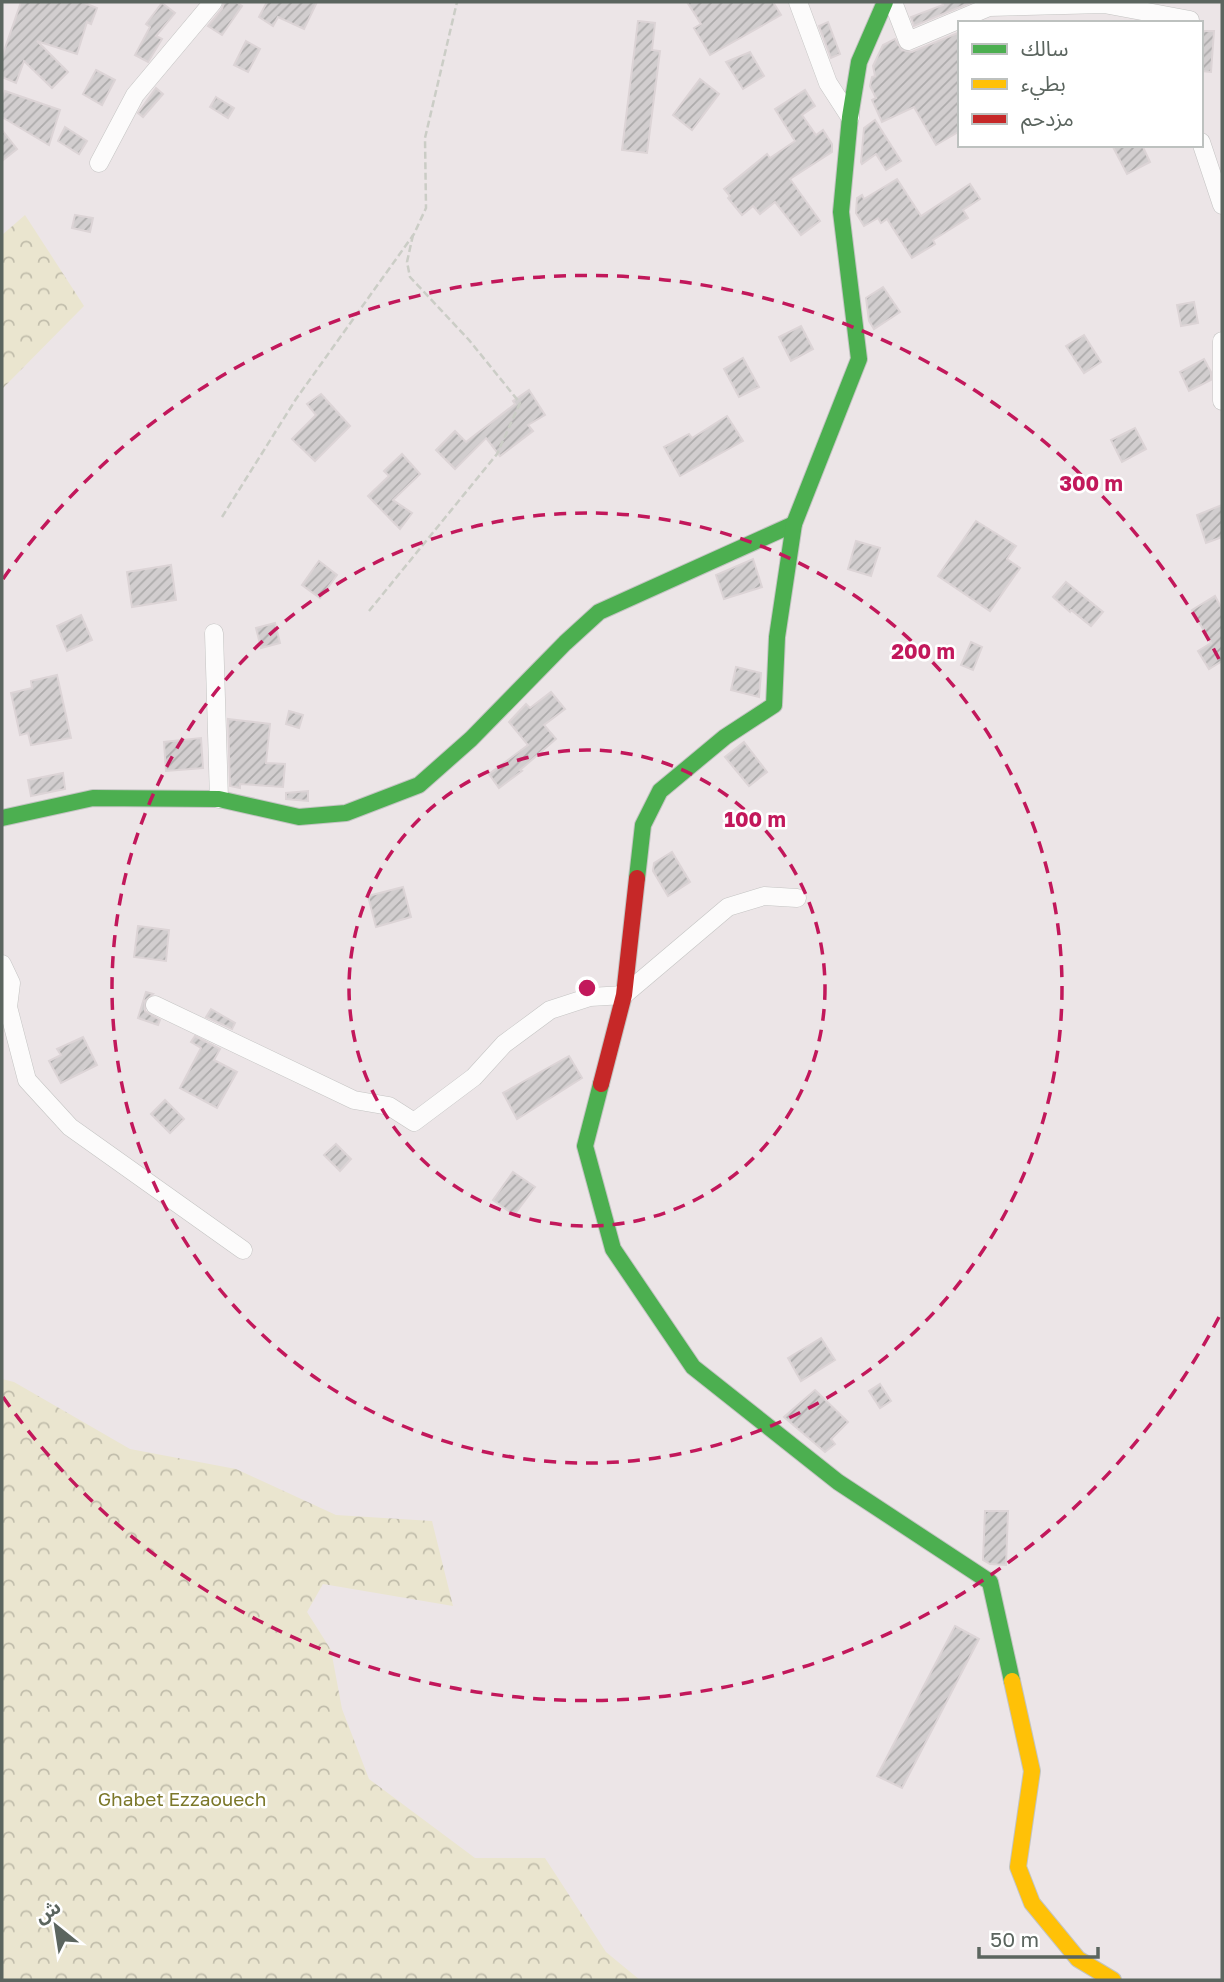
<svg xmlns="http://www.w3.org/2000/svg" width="1224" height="1982" font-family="'Golos Text','Noto Sans Arabic',sans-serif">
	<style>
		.forest { fill: url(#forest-crowns) }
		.building { fill: url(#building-hatch); stroke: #dcd4d6; stroke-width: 2 }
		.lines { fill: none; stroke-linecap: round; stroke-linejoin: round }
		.street-casing { stroke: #c4c4c3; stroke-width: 19 }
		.fast-casing { stroke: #c3c4c2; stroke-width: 18 }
		.slow-casing { stroke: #c3c4c2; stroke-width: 18 }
		.jam-casing { stroke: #c3c4c2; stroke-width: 18 }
		.path { stroke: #cbcdc6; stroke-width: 2.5; stroke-dasharray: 7 3.5; stroke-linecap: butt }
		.street { stroke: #fcfbfb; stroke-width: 18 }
		.fast { stroke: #4caf50; stroke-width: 16 }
		.slow { stroke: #ffc107; stroke-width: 16 }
		.jam { stroke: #c62828; stroke-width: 16 }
		.ring { fill: none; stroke: #c2185b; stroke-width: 3.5; stroke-dasharray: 12 9 }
		.labels { text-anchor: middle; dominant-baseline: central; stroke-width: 5; stroke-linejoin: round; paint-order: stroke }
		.park-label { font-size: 19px; fill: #7c782a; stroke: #fff }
		.centre { fill: #c2185b; stroke: #fff; stroke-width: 3.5 }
		.ring-label { font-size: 21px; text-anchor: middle; font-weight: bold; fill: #c2185b; stroke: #fff; stroke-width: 5; stroke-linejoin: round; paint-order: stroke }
	</style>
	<defs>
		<pattern id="forest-crowns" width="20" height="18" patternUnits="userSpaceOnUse" patternTransform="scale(1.75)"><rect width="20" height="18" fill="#eae5cf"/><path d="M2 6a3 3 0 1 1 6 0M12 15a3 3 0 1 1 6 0" fill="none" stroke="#c1bdab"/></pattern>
		<pattern id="building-hatch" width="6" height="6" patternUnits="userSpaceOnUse" patternTransform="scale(1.75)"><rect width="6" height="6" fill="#d2cecf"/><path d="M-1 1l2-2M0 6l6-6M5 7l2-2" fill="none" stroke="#adabab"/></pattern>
	</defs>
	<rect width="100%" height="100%" fill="#ece5e7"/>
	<g class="forest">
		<path d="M 25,215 L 84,306 L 2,389 L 2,235 Z"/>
		<path d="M 2,1379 L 14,1382 L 130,1449 L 236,1469 L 336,1515 L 432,1521 L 453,1606 L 323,1584 L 307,1612 L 331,1650 L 342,1709 L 369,1779 L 475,1858 L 545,1858 L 606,1952 L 640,1980 L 2,1980 Z"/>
	</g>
	<g class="building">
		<path d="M 21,2 L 82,2 L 97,8 L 91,24 L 87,22 L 77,54 L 37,41 L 68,72 L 52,88 L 24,61 L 16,83 L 2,77 L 2,57 Z"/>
		<path d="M 224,2 L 236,2 L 242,6 L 222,35 L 208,26 L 222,9 Z"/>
		<path d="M 267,2 L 317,2 L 304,29 L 278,17 L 273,26 L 259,17 Z"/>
		<path d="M 687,2 L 773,2 L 781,15 L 710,55 L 694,28 L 701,24 Z"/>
		<path d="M 942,2 L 972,2 L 914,26 L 911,17 L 943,5 Z"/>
		<path d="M 162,3 L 175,13 L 156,36 L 162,39 L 148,62 L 135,55 L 150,27 L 146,24 Z"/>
		<path d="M 638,21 L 655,23 L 652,50 L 660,51 L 647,153 L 622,150 Z"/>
		<path d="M 828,22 L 840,54 L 831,58 L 819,26 Z"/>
		<path d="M 1201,31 L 1214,31 L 1211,72 L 1201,71 Z"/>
		<path d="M 960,32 L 960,131 L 936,145 L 914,107 L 882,122 L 872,100 L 876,98 L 870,86 L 872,77 L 875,76 L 873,66 L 883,45 L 895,39 L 902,50 L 912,52 Z"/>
		<path d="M 246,41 L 260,49 L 248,72 L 234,65 Z"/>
		<path d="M 750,52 L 764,76 L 743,89 L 726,62 Z"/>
		<path d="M 96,70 L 115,80 L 102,105 L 83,94 Z"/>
		<path d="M 700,79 L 719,94 L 692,130 L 673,115 Z"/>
		<path d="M 156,88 L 163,94 L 143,117 L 138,113 Z"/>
		<path d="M 805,90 L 815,106 L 802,115 L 816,135 L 823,130 L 832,144 L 832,152 L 790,179 L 820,221 L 801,235 L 775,202 L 760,214 L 753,206 L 742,215 L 728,198 L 730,196 L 724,189 L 767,154 L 770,158 L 795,141 L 775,109 Z"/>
		<path d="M 5,91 L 60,110 L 49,145 L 2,117 L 2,100 Z"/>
		<path d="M 216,97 L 234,108 L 228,118 L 210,107 Z"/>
		<path d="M 875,120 L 901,161 L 886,170 L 876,154 L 862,164 L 861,162 L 864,128 Z"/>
		<path d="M 65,127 L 87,141 L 79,154 L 58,141 Z"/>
		<path d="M 2,130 L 17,149 L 2,161 Z"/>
		<path d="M 1112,145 L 1142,145 L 1150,162 L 1127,174 Z"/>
		<path d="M 897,179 L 921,216 L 970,184 L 980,199 L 963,210 L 968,218 L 933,240 L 935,244 L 912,258 L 887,219 L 881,223 L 878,218 L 864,226 L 856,213 L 857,198 L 862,195 L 864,199 Z"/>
		<path d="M 75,215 L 93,218 L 90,232 L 72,228 Z"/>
		<path d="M 883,287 L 900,312 L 874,329 L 869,321 L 866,298 Z"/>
		<path d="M 1194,302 L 1198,323 L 1181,326 L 1177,305 Z"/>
		<path d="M 801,326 L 813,349 L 791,361 L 779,337 Z"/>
		<path d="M 1084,335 L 1101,362 L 1084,373 L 1066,346 Z"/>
		<path d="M 743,358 L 759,387 L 739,397 L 724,369 Z"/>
		<path d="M 1204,359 L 1211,372 L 1211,380 L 1189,391 L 1180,372 Z"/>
		<path d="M 529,390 L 545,415 L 528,425 L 533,431 L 500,456 L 486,438 L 455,469 L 436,450 L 455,431 L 466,442 L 515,404 L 513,401 Z"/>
		<path d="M 321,394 L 350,426 L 315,461 L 292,439 L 316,415 L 307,404 Z"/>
		<path d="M 727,416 L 743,441 L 680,476 L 664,447 L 689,434 L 692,438 Z"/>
		<path d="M 1135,428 L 1146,449 L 1122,462 L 1111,440 Z"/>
		<path d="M 402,454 L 420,474 L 393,500 L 412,513 L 400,529 L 368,496 L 389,476 L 384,471 Z"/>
		<path d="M 1222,505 L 1222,537 L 1206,543 L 1197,515 Z"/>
		<path d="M 976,521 L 1016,546 L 1007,559 L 1020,568 L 990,611 L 938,576 Z"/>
		<path d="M 856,541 L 880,548 L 871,576 L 848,569 Z"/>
		<path d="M 753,559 L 762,587 L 724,599 L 716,575 Z"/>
		<path d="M 319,561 L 337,575 L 320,598 L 302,585 Z"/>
		<path d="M 171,565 L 176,600 L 132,607 L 127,572 Z"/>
		<path d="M 1066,582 L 1103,612 L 1091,626 L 1071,610 L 1070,612 L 1053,597 Z"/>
		<path d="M 1215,596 L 1222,609 L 1222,661 L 1209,669 L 1198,651 L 1211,643 L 1192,610 Z"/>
		<path d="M 81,615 L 92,640 L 67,651 L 57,626 Z"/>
		<path d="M 275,623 L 280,643 L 261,648 L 256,628 Z"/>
		<path d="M 971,642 L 982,647 L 973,670 L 961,665 Z"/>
		<path d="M 736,667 L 761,673 L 759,697 L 731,690 Z"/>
		<path d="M 57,675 L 71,738 L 31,745 L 28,733 L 20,735 L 11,693 L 32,688 L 31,681 Z"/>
		<path d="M 551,692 L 565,709 L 544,725 L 556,739 L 520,770 L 522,771 L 499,788 L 489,774 L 528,745 L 509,722 L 526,704 L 530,708 Z"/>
		<path d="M 289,711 L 303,715 L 299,728 L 286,724 Z"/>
		<path d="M 228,719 L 270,724 L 266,763 L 285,764 L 283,787 L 240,784 L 240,788 L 230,786 Z"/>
		<path d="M 201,738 L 203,768 L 166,771 L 164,742 Z"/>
		<path d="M 744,742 L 767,772 L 749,786 L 725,757 Z"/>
		<path d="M 63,773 L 65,789 L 31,796 L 28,780 Z"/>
		<path d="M 308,791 L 308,801 L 286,799 L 286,793 Z"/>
		<path d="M 672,852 L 690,882 L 668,896 L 653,871 L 654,863 Z"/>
		<path d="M 403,887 L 411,917 L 376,927 L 368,896 Z"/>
		<path d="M 138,926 L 169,930 L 166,961 L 134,957 Z"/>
		<path d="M 146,992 L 153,994 L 145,1001 L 145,1011 L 160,1020 L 158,1025 L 138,1018 Z"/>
		<path d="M 211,1009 L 235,1023 L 232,1029 L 206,1017 Z"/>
		<path d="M 195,1036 L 220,1049 L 214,1060 L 237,1072 L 217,1108 L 180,1088 L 201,1048 L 191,1042 Z"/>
		<path d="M 83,1037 L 97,1065 L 61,1083 L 49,1061 L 61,1055 L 57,1049 Z"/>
		<path d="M 569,1056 L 582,1078 L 517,1119 L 503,1093 Z"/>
		<path d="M 165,1100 L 184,1119 L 170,1133 L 151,1114 Z"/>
		<path d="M 336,1144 L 351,1159 L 340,1171 L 324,1155 Z"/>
		<path d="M 513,1172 L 535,1187 L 514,1215 L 493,1200 Z"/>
		<path d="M 821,1338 L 835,1360 L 801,1381 L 788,1358 Z"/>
		<path d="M 880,1384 L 891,1401 L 880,1408 L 869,1391 Z"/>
		<path d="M 815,1390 L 848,1422 L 831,1439 L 835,1444 L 825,1452 L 784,1417 Z"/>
		<path d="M 985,1511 L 1008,1511 L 1006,1565 L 990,1564 L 983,1560 Z"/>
		<path d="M 955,1626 L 979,1639 L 902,1788 L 877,1776 Z"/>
	</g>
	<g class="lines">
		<g class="street-casing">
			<g id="street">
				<path d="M 798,2 L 828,83 L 850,117"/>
				<path d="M 893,2 L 908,41 L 989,7 L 1104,4 L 1190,20"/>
				<path d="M 1201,142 L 1222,205"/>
				<path d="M 99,163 L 135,95 L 213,2"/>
				<path d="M 1222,341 L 1222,401"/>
				<path d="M 214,633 L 219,799"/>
				<path d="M 2,964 L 11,983 L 8,1007 L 27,1080 L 70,1127 L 243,1250"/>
				<path d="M 155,1005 L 354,1100 L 389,1106 L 414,1122 L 474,1077 L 504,1044 L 550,1010 L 590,997 L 624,995 L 728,907 L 764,896 L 797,898"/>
			</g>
		</g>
		<g class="fast-casing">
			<g id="fast">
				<path d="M 2,818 L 93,798 L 219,799 L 299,817 L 346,813 L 419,785 L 471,739 L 565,643 L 599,612 L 794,524"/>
				<path d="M 637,878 L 643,825 L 660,791 L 725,737 L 774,705 L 777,637 L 794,524 L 859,359 L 841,212 L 850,117 L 859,62 L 885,2"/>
				<path d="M 601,1084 L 585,1146 L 613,1249 L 693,1367 L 838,1482 L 990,1582 L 1012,1681"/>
			</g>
		</g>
		<g class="slow-casing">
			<path id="slow" d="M 1012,1681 L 1032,1771 L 1018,1867 L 1032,1903 L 1078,1959 L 1113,1980"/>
		</g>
		<g class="jam-casing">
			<path id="jam" d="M 601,1084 L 624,995 L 637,878"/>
		</g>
		<g class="path">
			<path d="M 222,517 L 296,399 L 414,234 L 426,208 L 425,138 L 457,2"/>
			<path d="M 369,611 L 497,454 L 520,403 L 469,340 L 410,277 L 407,262 L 413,235"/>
		</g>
		<use href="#street" class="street"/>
		<use href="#fast" class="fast"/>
		<use href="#slow" class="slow"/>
		<use href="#jam" class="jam"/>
	</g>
	<g class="ring">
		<circle cx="587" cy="988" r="238"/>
		<circle cx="587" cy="988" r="475"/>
		<path d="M1219 1317A713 713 0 0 1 3 1397M3 579A713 713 0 0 1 1219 659"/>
	</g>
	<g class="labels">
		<g class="park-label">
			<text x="182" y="1798">Ghabet Ezzaouech</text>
		</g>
	</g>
	<circle cx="587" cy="988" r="10" class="centre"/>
	<g class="ring-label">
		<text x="1091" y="491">300 m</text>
		<text x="923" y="659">200 m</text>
		<text x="755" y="827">100 m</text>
	</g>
	<rect width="1224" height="1982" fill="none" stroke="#5b655f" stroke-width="7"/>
	<rect x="958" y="21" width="245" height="126" fill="#ffffff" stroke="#bdc1bf" stroke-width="2"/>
	<rect x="972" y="44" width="35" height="10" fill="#4caf50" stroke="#bdc1bf" stroke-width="2"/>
	<text x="1021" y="56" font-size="21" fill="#5b655f">سالك</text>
	<rect x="972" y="79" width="35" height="10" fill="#ffc107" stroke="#bdc1bf" stroke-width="2"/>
	<text x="1021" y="91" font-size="21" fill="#5b655f">بطيء</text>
	<rect x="972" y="114" width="35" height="10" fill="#c62828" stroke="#bdc1bf" stroke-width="2"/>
	<text x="1021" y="126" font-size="21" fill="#5b655f">مزدحم</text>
	<g transform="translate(56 1926) rotate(330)" stroke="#ffffff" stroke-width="5" paint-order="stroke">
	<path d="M0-5L12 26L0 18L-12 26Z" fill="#5b655f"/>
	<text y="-10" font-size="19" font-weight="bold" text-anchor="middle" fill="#5b655f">ش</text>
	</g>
	<path d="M979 1947v10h119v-10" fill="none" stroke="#5b655f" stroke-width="3.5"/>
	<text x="990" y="1947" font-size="21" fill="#5b655f" stroke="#ffffff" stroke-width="5" paint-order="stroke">50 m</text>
</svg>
